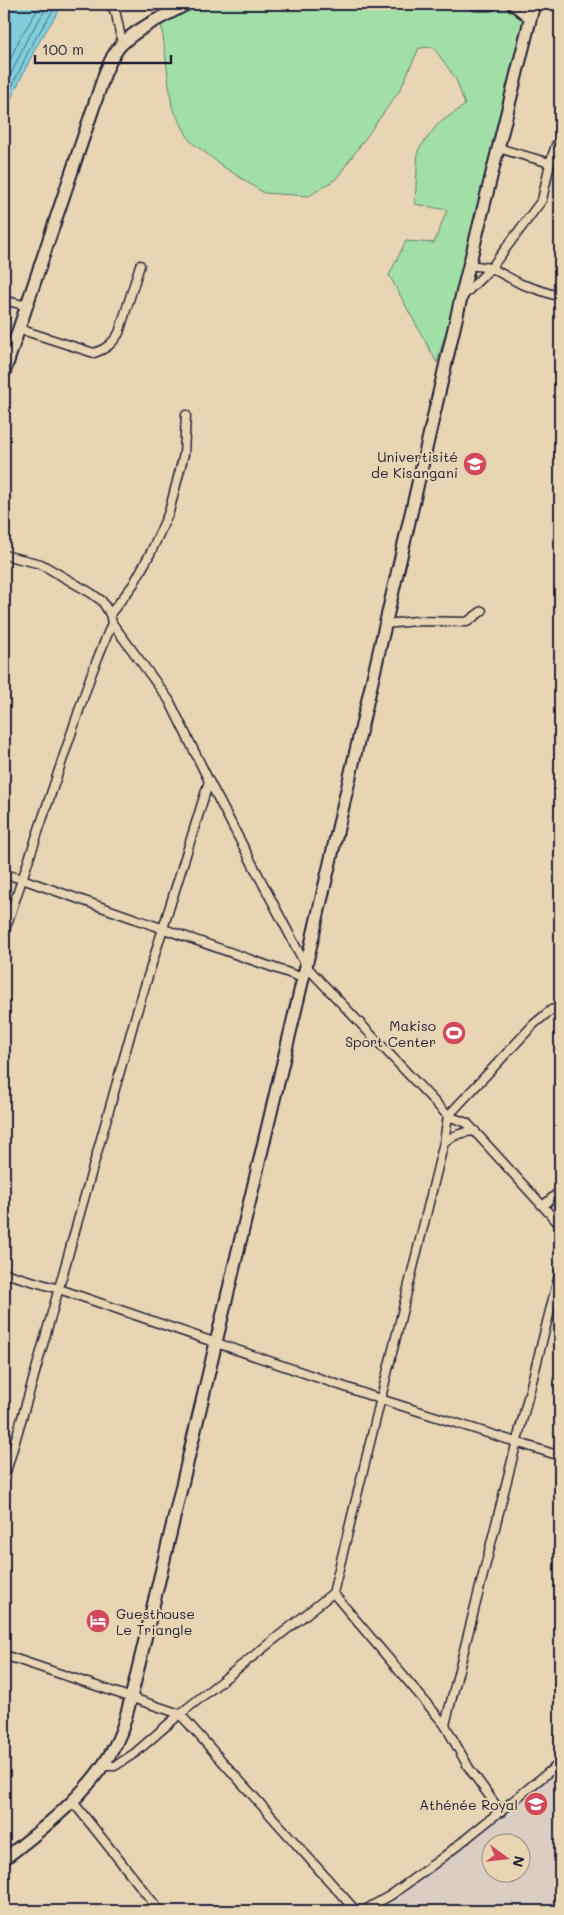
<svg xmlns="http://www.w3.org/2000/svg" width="564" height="1915" font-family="Mali,sans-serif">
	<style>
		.built { fill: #d9cdc4; fill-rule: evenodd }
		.green { fill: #a2dfa7; stroke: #628071 }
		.water { fill: #7fcedc; stroke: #5a899c }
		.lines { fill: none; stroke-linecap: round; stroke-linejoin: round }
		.shore { stroke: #47677b; stroke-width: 1 }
		.street-casing { stroke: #22223b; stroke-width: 11 }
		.secondary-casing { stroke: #22223b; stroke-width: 15 }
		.street { stroke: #e8d5b3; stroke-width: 8 }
		.secondary { stroke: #e8d5b3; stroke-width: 11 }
		.labels { text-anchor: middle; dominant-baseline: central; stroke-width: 4; stroke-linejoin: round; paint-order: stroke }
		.poi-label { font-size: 14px; fill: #22223b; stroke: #e8d5b3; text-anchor: end }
	</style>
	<rect width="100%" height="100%" fill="#e8d5b3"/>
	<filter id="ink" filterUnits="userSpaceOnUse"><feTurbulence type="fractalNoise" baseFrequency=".02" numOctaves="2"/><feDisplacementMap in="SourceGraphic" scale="10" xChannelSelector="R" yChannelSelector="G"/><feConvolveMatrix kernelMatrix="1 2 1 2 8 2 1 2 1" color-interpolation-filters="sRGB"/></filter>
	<g filter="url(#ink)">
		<path class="built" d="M 560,1765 L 560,1911 L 375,1911 ZM 492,1842 L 522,1842 L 522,1872 L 492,1872 Z"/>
		<path class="green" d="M 192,4 L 482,4 L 536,17 L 437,363 L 389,275 L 406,241 L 434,243 L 447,210 L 415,204 L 418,150 L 438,124 L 465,105 L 456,79 L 433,47 L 419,48 L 400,90 L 336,179 L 309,196 L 264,193 L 224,167 L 190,141 L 172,107 L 161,21 Z"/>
		<path class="water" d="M 4,4 L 63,4 L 36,47 L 4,113 Z"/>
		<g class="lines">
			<g class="shore">
				<path d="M 4,73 L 20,38 L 41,4"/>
				<path d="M 4,90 L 26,41 L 49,4"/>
				<path d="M 4,103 L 32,44 L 57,4"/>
			</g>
			<g class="street-casing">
				<g id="street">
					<path d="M 110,4 L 116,14 L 122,43"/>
					<path d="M 498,148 L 550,163"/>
					<path d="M 469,265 L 491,268 L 521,284 L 560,297"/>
					<path d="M 463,296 L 491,268 L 542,200 L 550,163 L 556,145 L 560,140"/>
					<path d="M 4,300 L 27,306"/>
					<path d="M 19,329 L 94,353 C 106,349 112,344 119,333 L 140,265"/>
					<path d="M 4,555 L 41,564 L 91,593 L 102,601 L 110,614 L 112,623 L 169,700 L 209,781 L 306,966 L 448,1116 L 467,1123 L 560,1225"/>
					<path d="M 110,614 L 133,585 L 151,552 L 169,512 L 184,454 L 186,415"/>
					<path d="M 384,624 L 417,621 L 467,622 L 482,611"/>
					<path d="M 4,874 L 22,879 L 303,978"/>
					<path d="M 4,933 L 91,675 L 112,623"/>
					<path d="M 444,1142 C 454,1135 462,1132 475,1131"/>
					<path d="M 544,1205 L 560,1191"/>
					<path d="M 4,1273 L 59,1289 L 380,1399 L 560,1456"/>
					<path d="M 4,1479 L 33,1380 L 135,1018 L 209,781"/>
					<path d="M 333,1593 L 445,1725 L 469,1768 L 501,1812"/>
					<path d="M 4,1655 L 180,1714 L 356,1911"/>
					<path d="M 445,1725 L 560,1271"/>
					<path d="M 102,1766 L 115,1766 L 135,1753 L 180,1714 L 333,1593 L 444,1142 L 448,1116 L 534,1024 L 551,1010 L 560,1007"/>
					<path d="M 73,1802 L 160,1911"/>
					<path d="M 363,1911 L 391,1895 L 442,1858 L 560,1763"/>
				</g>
			</g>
			<g class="secondary-casing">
				<g id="secondary">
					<path d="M 476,4 L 490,4"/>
					<path d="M 513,4 L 530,17"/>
					<path d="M 4,373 L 105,73 C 110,62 114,51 123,43 C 139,27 167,15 187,4"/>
					<path d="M 4,1859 C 47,1826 101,1784 121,1732 C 125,1721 128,1709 131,1698 L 306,966 L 461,298 L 534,4"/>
				</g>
			</g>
			<use href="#street" class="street"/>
			<use href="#secondary" class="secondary"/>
		</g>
	</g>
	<defs>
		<g id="university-disc" transform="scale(1.25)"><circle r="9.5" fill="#d1495b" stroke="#e8d5b3"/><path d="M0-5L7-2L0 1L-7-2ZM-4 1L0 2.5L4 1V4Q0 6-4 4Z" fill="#fff"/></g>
		<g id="stadium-disc" transform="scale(1.25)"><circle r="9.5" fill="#d1495b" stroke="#e8d5b3"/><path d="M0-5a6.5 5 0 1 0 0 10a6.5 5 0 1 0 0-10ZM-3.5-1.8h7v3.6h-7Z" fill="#fff"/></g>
		<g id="hotel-disc" transform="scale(1.25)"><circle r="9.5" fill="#d1495b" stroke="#e8d5b3"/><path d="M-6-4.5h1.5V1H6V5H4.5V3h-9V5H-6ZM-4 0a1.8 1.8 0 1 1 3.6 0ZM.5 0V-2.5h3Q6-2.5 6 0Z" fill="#fff"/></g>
		<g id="school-disc" transform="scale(1.25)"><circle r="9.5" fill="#d1495b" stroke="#e8d5b3"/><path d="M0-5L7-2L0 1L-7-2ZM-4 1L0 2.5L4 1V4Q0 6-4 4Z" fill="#fff"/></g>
	</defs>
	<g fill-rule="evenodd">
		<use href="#university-disc" x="475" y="464"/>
		<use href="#stadium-disc" x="454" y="1033"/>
		<use href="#hotel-disc" x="98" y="1621"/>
		<use href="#school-disc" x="536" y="1804"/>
	</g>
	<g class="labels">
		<g class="poi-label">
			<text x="458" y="456">Univertisité<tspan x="458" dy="16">de Kisangani</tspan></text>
			<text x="436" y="1025">Makiso<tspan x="436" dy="16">Sport Center</tspan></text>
			<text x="116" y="1613" text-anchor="start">Guesthouse<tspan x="116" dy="16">Le Triangle</tspan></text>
			<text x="518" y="1804">Athénée Royal</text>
		</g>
	</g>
	<rect width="564" height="1915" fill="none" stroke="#e8d5b3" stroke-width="20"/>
	<rect x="10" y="10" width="544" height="1895" fill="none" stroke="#22223b" stroke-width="2" filter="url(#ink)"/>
	<g transform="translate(506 1858) rotate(105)"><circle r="24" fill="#e8d5b3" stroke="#998d83"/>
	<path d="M0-4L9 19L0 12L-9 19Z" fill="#d1495b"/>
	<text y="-8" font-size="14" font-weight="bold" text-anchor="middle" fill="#22223b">N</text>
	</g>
	<path d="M35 55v8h136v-8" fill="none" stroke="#22223b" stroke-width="2.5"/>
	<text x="42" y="55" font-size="15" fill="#22223b" stroke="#e8d5b3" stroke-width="4" paint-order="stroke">100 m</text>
</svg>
